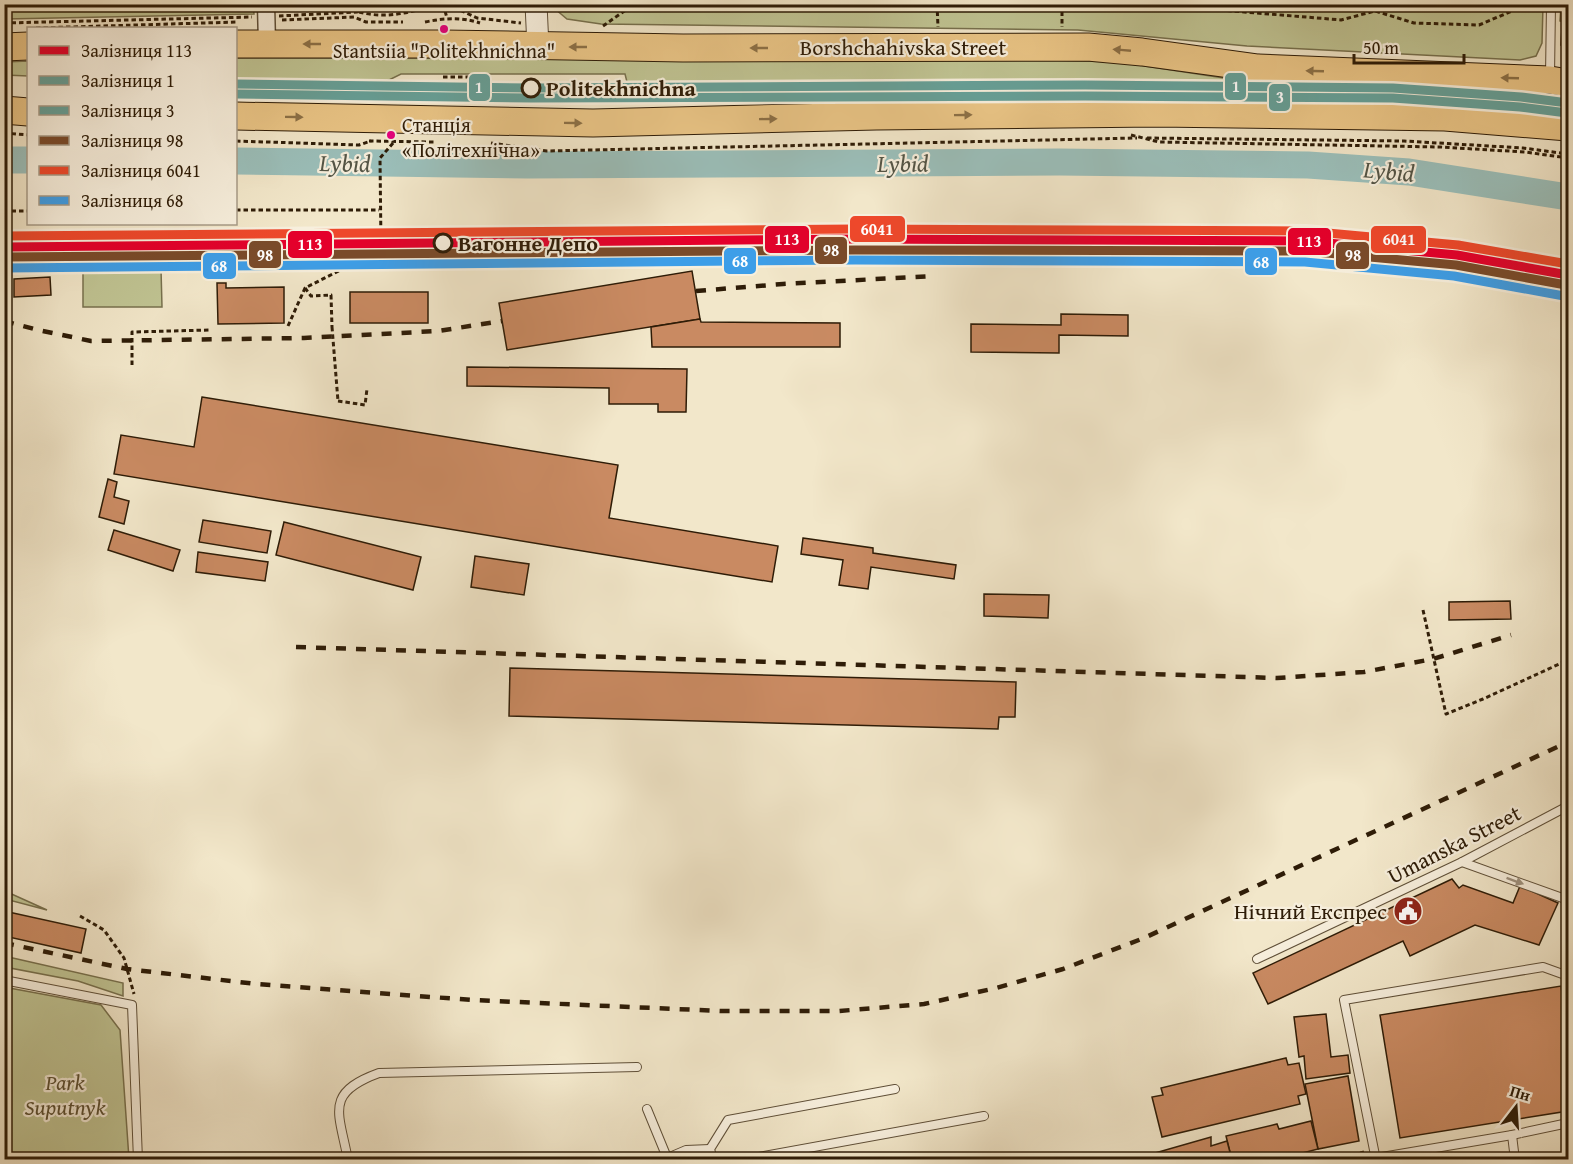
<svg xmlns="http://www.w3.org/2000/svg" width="1573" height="1164" font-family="'Gentium Book Plus',serif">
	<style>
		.green { fill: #c0c493; stroke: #77704d; stroke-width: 1.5 }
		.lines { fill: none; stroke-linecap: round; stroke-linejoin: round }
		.river { stroke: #9bbfba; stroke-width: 27 }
		.building { fill: #c98a62; stroke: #2e1c07; stroke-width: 1.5 }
		.service-casing { stroke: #5f4f38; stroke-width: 10 }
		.minor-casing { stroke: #5f4f38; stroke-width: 19 }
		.tertiary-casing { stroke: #5f4f38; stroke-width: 23 }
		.primary-casing { stroke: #2e1c07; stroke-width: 29 }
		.path { stroke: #2e1c07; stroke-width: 3; stroke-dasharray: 4.5 3; stroke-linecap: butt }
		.service { stroke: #f7efdd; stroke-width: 8 }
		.minor { stroke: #f7efdd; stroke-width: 16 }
		.tertiary { stroke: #f7efdd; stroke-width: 21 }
		.primary { stroke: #e9c485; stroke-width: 27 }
		.rail { stroke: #2e1c07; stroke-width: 4.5; stroke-dasharray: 10 10; stroke-linecap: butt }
		.path-bridge { stroke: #2e1c07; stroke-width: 3; stroke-dasharray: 4.5 3; stroke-linecap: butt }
		.rail-1-casing { stroke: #f7efdd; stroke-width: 14 }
		.rail-2-casing { stroke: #f7efdd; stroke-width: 14 }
		.rail-3-casing { stroke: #f7efdd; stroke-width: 14 }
		.rail-4-casing { stroke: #f7efdd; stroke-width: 14 }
		.rail-5-casing { stroke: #f7efdd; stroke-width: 14 }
		.rail-6-casing { stroke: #f7efdd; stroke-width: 14 }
		.rail-1 { stroke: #e4002b; stroke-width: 9 }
		.rail-2 { stroke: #66a098; stroke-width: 9 }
		.rail-3 { stroke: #66a098; stroke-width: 9 }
		.rail-4 { stroke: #7a4b2a; stroke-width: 9 }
		.rail-5 { stroke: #ee482b; stroke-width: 9 }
		.rail-6 { stroke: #3d9ee8; stroke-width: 9 }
		.oneway { fill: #8c7046 }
		.oneway2 { fill: #9d907d }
		.bus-dot { fill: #e5007d; stroke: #f7efdd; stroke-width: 2 }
		.stop-dot { fill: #f7efdd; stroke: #2e1c07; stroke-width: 3 }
		.labels { text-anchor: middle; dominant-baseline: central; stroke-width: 4.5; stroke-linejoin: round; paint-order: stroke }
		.bus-label { font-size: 20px; fill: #2e1c07; stroke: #f7efdd }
		.street-label { font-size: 22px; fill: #2e1c07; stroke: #f7efdd }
		.stop-label { font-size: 22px; font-weight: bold; fill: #2e1c07; stroke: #f7efdd; text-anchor: start }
		.poi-label { font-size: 22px; fill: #2e1c07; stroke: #f7efdd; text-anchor: end }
		.park-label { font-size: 22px; font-style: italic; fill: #5a4e31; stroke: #f7efdd }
		.water-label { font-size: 24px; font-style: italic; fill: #545546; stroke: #f7efdd }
		.line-badge { stroke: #f7efdd; stroke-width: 2 }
		.badge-label { font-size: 16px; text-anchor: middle; font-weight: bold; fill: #fff }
	</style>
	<rect width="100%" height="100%" fill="#f2e7ca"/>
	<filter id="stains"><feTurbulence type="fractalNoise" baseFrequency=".00333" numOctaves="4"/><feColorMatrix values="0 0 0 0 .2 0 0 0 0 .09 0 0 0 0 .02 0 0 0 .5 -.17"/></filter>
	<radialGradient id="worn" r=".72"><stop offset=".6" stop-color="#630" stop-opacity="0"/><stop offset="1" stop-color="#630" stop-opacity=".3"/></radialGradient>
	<g class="green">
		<path d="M 253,4 L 254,14 L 5,19 L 5,5 Z"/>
		<path d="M 1159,5 L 1203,6 L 1205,4 L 1543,5 L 1542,43 L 1536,56 L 1520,60 L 1247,46 L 1078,30 L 601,24 L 567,19 L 555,9 L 555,5 Z"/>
		<path d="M 1561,5 L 1568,5 L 1568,23 L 1560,21 Z"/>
		<path d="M 236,58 L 987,58 L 1118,62 L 1224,78 L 1225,82 L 627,82 L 625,74 L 401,74 L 387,81 L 236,80 Z"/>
		<path d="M 28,61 L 28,76 L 5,75 L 5,62 Z"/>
		<path d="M 83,269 L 161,269 L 162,307 L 83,307 Z"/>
		<path d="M 4,891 L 5,891 L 47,910 L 5,899 Z"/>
		<path d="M 4,956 L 123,983 L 123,996 L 78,981 L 5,967 Z"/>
		<path d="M 4,987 L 101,1005 L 120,1030 L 129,1159 L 5,1159 Z"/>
	</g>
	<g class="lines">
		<g class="river">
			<path d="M 4,160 L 28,160"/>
			<path d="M 236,161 L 528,165 L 1059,162 L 1308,165 L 1409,172 L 1568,197"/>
		</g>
	</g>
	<g class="building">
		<path d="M 486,4 L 513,4 L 513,11 L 486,9 Z"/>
		<path d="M 1562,28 L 1568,29 L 1568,46 L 1561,45 Z"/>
		<path d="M 692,271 L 700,319 L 507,350 L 499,303 Z"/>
		<path d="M 50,277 L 51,295 L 14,297 L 14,279 Z"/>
		<path d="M 217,283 L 226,283 L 226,288 L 284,287 L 284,323 L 218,324 Z"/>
		<rect x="350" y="292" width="78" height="31"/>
		<path d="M 1061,314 L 1128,315 L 1128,336 L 1059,335 L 1059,353 L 971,352 L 971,324 L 1061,325 Z"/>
		<path d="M 700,319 L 701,322 L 840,323 L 840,347 L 652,347 L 651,327 Z"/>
		<path d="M 467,367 L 687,369 L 686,412 L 658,412 L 658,404 L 609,404 L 609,388 L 467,386 Z"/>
		<path d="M 202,397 L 618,465 L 609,518 L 778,546 L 772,582 L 114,474 L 121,435 L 194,447 Z"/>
		<path d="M 108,479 L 117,482 L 114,497 L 129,501 L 124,524 L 99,517 Z"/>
		<path d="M 203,520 L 271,531 L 267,553 L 199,542 Z"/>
		<path d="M 284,522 L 421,557 L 413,590 L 276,555 Z"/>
		<path d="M 114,530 L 180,550 L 173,571 L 108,550 Z"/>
		<path d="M 803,538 L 873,548 L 873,553 L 956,565 L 954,579 L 871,567 L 868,589 L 839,585 L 843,560 L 801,554 Z"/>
		<path d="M 198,552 L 268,562 L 265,581 L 196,572 Z"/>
		<path d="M 475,556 L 529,564 L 524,595 L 471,587 Z"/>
		<path d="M 984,594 L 1049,595 L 1048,618 L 984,616 Z"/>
		<path d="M 1510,601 L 1511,619 L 1449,620 L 1449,602 Z"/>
		<path d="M 510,668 L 1016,682 L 1015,717 L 999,717 L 998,729 L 509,716 Z"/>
		<path d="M 1452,879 L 1459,888 L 1463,885 L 1513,903 L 1520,886 L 1558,903 L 1539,945 L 1475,925 L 1410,956 L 1403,941 L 1268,1004 L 1253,973 Z"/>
		<path d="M 4,911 L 86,929 L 81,953 L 4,936 Z"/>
		<path d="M 1561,986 L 1568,1033 L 1568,1111 L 1400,1138 L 1380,1015 Z"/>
		<path d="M 1326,1014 L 1331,1057 L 1348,1055 L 1350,1073 L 1306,1079 L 1304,1056 L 1299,1057 L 1294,1017 Z"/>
		<path d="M 1286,1058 L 1288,1065 L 1299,1063 L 1306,1094 L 1298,1096 L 1300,1104 L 1162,1137 L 1152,1097 L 1163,1095 L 1161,1088 Z"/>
		<path d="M 1348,1076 L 1359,1141 L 1318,1149 L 1305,1084 Z"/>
		<path d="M 1311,1121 L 1318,1149 L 1291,1156 L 1292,1160 L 1232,1160 L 1226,1136 L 1277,1124 L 1279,1129 Z"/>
		<path d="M 1211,1137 L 1211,1146 L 1227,1141 L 1232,1160 L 1157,1160 L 1155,1153 Z"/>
	</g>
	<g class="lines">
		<g class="service-casing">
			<g id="service">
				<path d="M 1550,76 L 1551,4"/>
				<path d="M 1462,862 L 1568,900"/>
				<path d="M 1257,959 L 1462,862 L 1568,806"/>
				<path d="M 4,980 L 132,1005 L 138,1160"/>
				<path d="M 647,1109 L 668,1160"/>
				<path d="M 1512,1135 L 1515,1160"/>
				<path d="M 1376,1158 L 1512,1135 L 1568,1123"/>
				<path d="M 665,1159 L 686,1150 L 710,1149"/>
				<path d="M 348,1160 C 339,1112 324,1093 379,1073 L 637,1067"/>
				<path d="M 713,1160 L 710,1149 L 728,1120 L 895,1089"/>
				<path d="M 742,1160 L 984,1116"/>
				<path d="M 1376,1160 L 1344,1000 L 1543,967 L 1568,976"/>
			</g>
		</g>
		<g class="minor-casing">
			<path id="minor" d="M 266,4 L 267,44"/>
		</g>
		<g class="tertiary-casing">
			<path id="tertiary" d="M 536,4 L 538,47"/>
		</g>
		<g class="primary-casing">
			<g id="primary">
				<path d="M 236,44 L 444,44 L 683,48 L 1088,47 L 1142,52 L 1258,68 L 1550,80 L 1568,83"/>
				<path d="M 4,47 L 28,46"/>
				<path d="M 4,110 L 28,112"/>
				<path d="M 236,116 L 593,123 L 876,116 L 1157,113 L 1445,117 L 1568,127"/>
			</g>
		</g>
		<g class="path">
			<path d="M 443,4 L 447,18"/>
			<path d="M 447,4 L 477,18 L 521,23"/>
			<path d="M 601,4 L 604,7 L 747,4"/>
			<path d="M 937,4 L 938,27"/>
			<path d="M 1062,4 L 1062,27"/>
			<path d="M 1198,4 L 1221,10 L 1341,20 L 1375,11 L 1414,23 L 1479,25 L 1512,11 L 1536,4"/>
			<path d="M 359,12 C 386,19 410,13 436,4"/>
			<path d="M 279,16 L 357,12 L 366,7 L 408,4"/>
			<path d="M 282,20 L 354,17 L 366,22 L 403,22"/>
			<path d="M 425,22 C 445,18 461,17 480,23"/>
			<path d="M 4,23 L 252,17"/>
			<path d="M 603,26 L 630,7"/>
			<path d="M 36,28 L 237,22"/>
			<path d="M 443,77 L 483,77"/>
			<path d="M 4,133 L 28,135"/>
			<path d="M 1131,135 L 1159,142 L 1440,147 L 1525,152 L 1568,158"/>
			<path d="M 1147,138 L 1404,141 L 1523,148 L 1568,154"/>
			<path d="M 236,141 L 359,145 L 371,141"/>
			<path d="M 369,141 L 434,142"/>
			<path d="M 491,143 L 547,151 L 1137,138"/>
			<path d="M 236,210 L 379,210"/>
			<path d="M 4,211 L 28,211"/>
			<path d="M 305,288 L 311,296 L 331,295 L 332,327"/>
			<path d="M 288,326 L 305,288 L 378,251 L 381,245 L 380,158 L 394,142"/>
			<path d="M 132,365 L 132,332 L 210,330"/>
			<path d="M 338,401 L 365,405 L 367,389"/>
			<path d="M 1423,610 L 1446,714 L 1483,699 L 1568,660"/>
			<path d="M 80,916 L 104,930 L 124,958 L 134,994"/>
			<path d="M 1331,1160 L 1364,1152"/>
		</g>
		<use href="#service" class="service"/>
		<use href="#minor" class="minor"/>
		<use href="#tertiary" class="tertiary"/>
		<use href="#primary" class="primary"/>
		<g class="rail">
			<path d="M 696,291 L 783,284 L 934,276"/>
			<path d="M 4,321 L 38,330 L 91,341 L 304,338 L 438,331 L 502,321"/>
			<path d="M 296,647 L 1277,678 L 1364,672 L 1433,659 L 1511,635"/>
			<path d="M 4,943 L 127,969 L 256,984 L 472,1000 L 721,1011 L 839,1011 L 924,1004 L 996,988 L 1063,969 L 1144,938 L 1568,742"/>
		</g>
		<path class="path-bridge" d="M 332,327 L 338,401"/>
		<g class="rail-1-casing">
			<path id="rail-1" d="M 4,247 L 855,239 L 1306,241 L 1457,255 L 1568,275"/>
		</g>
		<g class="rail-2-casing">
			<path id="rail-2" d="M 236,84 L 531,88 L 1085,85 L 1393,88 L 1521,97 L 1568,103"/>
		</g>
		<g class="rail-3-casing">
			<path id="rail-3" d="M 236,94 L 531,98 L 1085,96 L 1393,98 L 1520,107 L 1567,113"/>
		</g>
		<g class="rail-4-casing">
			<path id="rail-4" d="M 4,257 L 855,250 L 1305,251 L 1456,265 L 1566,285"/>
		</g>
		<g class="rail-5-casing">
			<path id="rail-5" d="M 4,236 L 855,229 L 1306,231 L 1458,245 L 1568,264"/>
		</g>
		<g class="rail-6-casing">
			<path id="rail-6" d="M 4,268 L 855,260 L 1305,262 L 1454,276 L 1564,296"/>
		</g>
		<use href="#rail-1" class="rail-1"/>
		<use href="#rail-2" class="rail-2"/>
		<use href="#rail-3" class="rail-3"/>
		<use href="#rail-4" class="rail-4"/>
		<use href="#rail-5" class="rail-5"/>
		<use href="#rail-6" class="rail-6"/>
	</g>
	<defs><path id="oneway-solid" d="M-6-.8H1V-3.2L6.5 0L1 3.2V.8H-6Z" transform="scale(1.5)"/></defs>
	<g class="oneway">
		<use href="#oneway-solid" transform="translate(312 44) rotate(-180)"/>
		<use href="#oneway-solid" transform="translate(578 47) rotate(-180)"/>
		<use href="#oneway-solid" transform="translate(759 48) rotate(180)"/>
		<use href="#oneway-solid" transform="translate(1122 50) rotate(-175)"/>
		<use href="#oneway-solid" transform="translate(1315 71) rotate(-178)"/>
		<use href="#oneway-solid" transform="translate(1510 78) rotate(-178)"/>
		<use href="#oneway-solid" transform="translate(963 115) rotate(-1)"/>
		<use href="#oneway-solid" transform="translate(294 117) rotate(1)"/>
		<use href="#oneway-solid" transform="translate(768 119) rotate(-1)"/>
		<use href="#oneway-solid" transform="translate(573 123) rotate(1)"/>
	</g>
	<use class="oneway2" href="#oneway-solid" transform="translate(1515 881) rotate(20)"/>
	<defs>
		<g id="civic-disc" transform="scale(1.5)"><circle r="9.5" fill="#8f2418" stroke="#f7efdd"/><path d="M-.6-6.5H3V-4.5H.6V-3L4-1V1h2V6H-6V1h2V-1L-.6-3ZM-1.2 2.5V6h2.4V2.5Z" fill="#fff"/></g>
	</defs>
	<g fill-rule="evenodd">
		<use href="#civic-disc" x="1408" y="911"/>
	</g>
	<g class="bus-dot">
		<circle cx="444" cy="29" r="5"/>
		<circle cx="391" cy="135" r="5"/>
	</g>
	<g class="stop-dot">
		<circle cx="531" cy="88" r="9"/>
		<circle cx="443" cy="243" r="9"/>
	</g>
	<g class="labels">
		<g class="bus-label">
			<text x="444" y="50">Stantsiia "Politekhnichna"</text>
			<text x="402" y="124" text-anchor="start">Станція<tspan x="402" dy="25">«Політехнічна»</tspan></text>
		</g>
		<g class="street-label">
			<text x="903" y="47">Borshchahivska Street</text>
			<text transform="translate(1454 844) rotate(-27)">Umanska Street</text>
		</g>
		<g class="stop-label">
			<text x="546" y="88">Politekhnichna</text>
			<text x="458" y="243">Вагонне Депо</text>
		</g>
		<g class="poi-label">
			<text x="1387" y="911">Нічний Експрес</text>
		</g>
		<g class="park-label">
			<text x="65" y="1082">Park<tspan x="65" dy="25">Suputnyk</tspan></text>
		</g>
		<g class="water-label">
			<text transform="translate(345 163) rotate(1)">Lybid</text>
			<text x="903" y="163">Lybid</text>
			<text transform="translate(1389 171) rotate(5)">Lybid</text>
		</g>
	</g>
	<g class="line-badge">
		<rect x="1224" y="72" width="23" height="29" rx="6" fill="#66a098"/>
		<rect x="468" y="73" width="23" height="29" rx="6" fill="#66a098"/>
		<rect x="1268" y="83" width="23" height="29" rx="6" fill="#66a098"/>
		<rect x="849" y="215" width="57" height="28" rx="6" fill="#ee482b"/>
		<rect x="1370" y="225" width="57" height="29" rx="6" fill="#ee482b"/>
		<rect x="764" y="225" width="46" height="29" rx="6" fill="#e4002b"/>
		<rect x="1287" y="227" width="45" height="29" rx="6" fill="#e4002b"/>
		<rect x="287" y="230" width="46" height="29" rx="6" fill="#e4002b"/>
		<rect x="814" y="236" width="34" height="29" rx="6" fill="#7a4b2a"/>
		<rect x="248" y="240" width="34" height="29" rx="6" fill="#7a4b2a"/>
		<rect x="1335" y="241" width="35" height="29" rx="6" fill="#7a4b2a"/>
		<rect x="723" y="247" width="34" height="28" rx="6" fill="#3d9ee8"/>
		<rect x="1244" y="247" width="34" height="29" rx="6" fill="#3d9ee8"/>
		<rect x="202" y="252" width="35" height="28" rx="6" fill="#3d9ee8"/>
	</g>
	<g class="badge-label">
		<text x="1236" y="92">1</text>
		<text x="479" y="93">1</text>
		<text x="1280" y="103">3</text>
		<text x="877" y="235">6041</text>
		<text x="1399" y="245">6041</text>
		<text x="787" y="245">113</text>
		<text x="1309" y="247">113</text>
		<text x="310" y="250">113</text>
		<text x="831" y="256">98</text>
		<text x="265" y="261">98</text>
		<text x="1353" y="261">98</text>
		<text x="740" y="267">68</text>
		<text x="1261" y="268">68</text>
		<text x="219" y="272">68</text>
	</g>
	<rect width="1573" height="1164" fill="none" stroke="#f2e7ca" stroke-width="24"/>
	<rect x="6" y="6" width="1561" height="1152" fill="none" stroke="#2e1c07" stroke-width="3"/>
	<rect x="12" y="12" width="1549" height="1140" fill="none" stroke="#2e1c07" stroke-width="1.5"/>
	<rect x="27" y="27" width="210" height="198" fill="#f7efdd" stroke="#a79b87" stroke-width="1.5"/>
	<rect x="39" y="46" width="30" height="9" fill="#e4002b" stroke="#a79b87" stroke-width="1.5"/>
	<text x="81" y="57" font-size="18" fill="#2e1c07">Залізниця 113</text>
	<rect x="39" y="76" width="30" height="9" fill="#66a098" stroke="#a79b87" stroke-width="1.5"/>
	<text x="81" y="87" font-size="18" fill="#2e1c07">Залізниця 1</text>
	<rect x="39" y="106" width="30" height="9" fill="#66a098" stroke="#a79b87" stroke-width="1.5"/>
	<text x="81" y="117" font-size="18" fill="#2e1c07">Залізниця 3</text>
	<rect x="39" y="136" width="30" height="9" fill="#7a4b2a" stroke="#a79b87" stroke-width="1.5"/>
	<text x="81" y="147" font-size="18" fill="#2e1c07">Залізниця 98</text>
	<rect x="39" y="166" width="30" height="9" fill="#ee482b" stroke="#a79b87" stroke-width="1.5"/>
	<text x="81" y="177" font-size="18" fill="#2e1c07">Залізниця 6041</text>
	<rect x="39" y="196" width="30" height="9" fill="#3d9ee8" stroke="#a79b87" stroke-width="1.5"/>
	<text x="81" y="207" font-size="18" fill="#2e1c07">Залізниця 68</text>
	<g transform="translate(1516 1107) rotate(17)" stroke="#f7efdd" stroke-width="4.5" paint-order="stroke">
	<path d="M0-4.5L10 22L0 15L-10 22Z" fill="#2e1c07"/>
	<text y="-9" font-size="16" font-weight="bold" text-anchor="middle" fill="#2e1c07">Пн</text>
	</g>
	<path d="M1354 54v9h110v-9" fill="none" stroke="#2e1c07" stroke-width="3"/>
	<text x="1363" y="54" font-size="18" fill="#2e1c07" stroke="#f7efdd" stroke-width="4.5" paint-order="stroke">50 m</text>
	<rect width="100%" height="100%" filter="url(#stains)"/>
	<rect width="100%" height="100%" fill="url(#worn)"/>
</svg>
